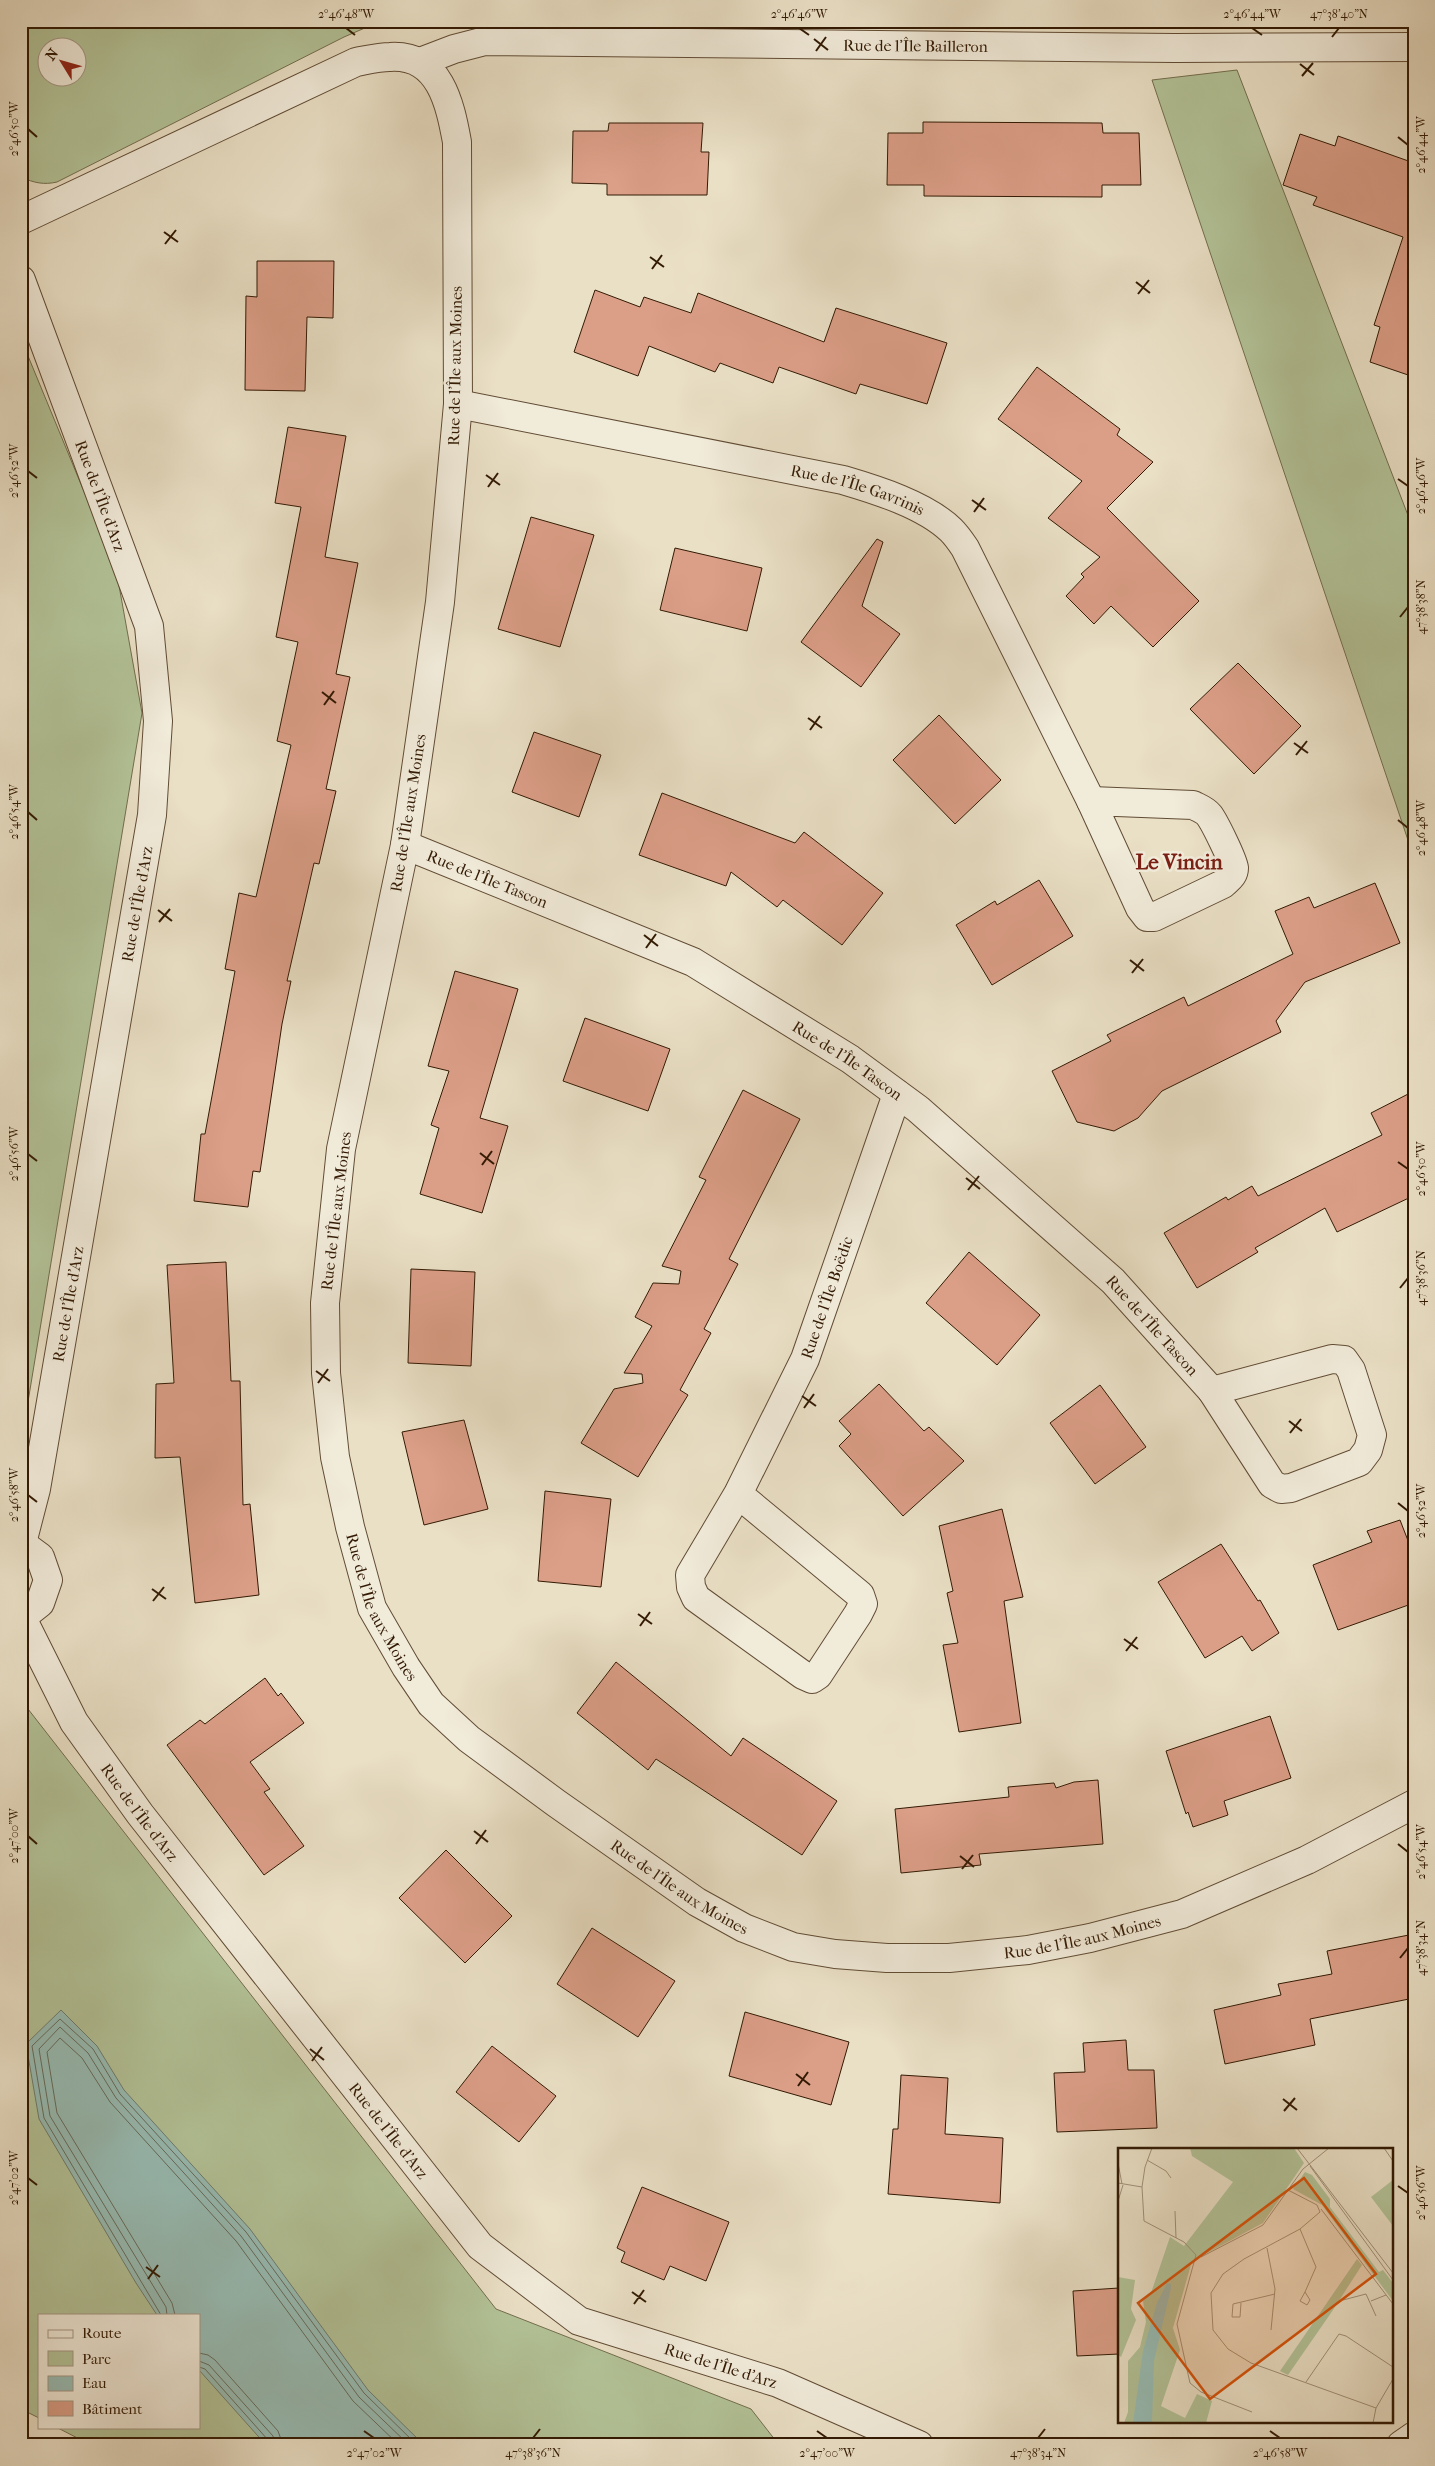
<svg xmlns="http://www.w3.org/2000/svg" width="1435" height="2466" font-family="'IM FELL French Canon',serif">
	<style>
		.green { fill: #b3c398; stroke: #736e4e; fill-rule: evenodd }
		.water { fill: #98bdb5; stroke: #707c6e }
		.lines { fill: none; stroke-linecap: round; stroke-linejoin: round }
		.shore { stroke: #666c5c; stroke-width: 1 }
		.building { fill: #db9e87; stroke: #331a04 }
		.minor-casing { stroke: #614c34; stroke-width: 30 }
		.minor { stroke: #f1ebda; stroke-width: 28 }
		.ticks { fill: none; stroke: #331a04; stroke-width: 2 }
		.labels { text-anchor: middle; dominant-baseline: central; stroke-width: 5; stroke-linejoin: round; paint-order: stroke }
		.street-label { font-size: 16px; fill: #331a04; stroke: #f1ebda }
		.district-label { font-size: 21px; font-weight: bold; fill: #7a1f14; stroke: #f1ebda }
		.inset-road { fill: none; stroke: #a19178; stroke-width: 1 }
		.view { fill: #d6530b; fill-opacity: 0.15; stroke: #d6530b; stroke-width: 2.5 }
		.inset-edge { fill: none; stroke: #331a04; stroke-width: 2.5 }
		.neatline { fill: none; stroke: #331a04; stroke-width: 2 }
		.ticks-label { font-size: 12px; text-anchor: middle; fill: #331a04 }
	</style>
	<rect width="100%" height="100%" fill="#eae0c6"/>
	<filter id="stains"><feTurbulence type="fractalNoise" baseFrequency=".004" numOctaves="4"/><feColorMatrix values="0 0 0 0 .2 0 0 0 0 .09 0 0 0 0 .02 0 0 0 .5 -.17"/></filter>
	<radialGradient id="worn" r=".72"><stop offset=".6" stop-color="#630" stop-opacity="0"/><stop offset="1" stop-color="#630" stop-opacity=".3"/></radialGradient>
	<g class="green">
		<path d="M 21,21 L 381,21 L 344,37 L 57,182 C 44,185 34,183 21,177 L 24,166 L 21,164 ZM 48,48 L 78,48 L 78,78 L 48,78 Z"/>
		<path d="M 611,21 L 1414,21 L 1414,27 Z"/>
		<path d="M 1237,70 L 1414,531 L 1414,858 L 1152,80 Z"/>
		<path d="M 21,339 L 116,569 L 142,713 L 21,1444 Z"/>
		<path d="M 21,1700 L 496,2309 L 751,2409 L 779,2445 L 91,2445 L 56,2427 L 199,2427 L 199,2315 L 39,2315 L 39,2418 L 21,2409 Z"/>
	</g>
	<path class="water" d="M 61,2010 L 97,2046 L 124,2090 L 250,2229 L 368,2390 L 424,2445 L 266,2445 L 199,2370 L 199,2315 L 157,2315 L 136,2283 L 39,2119 L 26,2044 Z"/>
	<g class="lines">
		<g class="shore">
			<path d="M 161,2315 L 44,2118 L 32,2046 L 60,2019 L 93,2049 L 120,2094 L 246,2232 L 364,2393 L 417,2445"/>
			<path d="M 167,2315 L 166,2307 L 50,2116 L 39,2049 L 60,2027 L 88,2053 L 116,2098 L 241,2236 L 359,2397 L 409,2445"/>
			<path d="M 175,2315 L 172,2303 L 57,2113 L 47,2052 L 60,2038 L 82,2058 L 110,2102 L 236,2241 L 353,2401 L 399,2445"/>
			<path d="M 199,2353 L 208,2355 L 215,2360 L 278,2431 L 283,2445"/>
			<path d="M 199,2361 L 209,2365 L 273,2436 L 275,2445"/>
			<path d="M 199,2367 L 205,2369 L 268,2440 L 269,2445"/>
		</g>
	</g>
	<g class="building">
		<path d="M 923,122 L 1102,123 L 1103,133 L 1139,133 L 1141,185 L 1102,185 L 1102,197 L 924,196 L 924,185 L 887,185 L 888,133 L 923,133 Z"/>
		<path d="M 609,123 L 703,123 L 701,152 L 709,152 L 707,195 L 607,195 L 607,184 L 572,183 L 573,131 L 608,131 Z"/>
		<path d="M 1300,134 L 1335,146 L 1338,136 L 1414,163 L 1414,377 L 1370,362 L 1380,327 L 1374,325 L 1403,237 L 1313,205 L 1317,197 L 1283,185 Z"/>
		<path d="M 257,261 L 334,261 L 333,318 L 307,317 L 305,391 L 245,390 L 246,296 L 257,297 Z"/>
		<path d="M 595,290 L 640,307 L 644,297 L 691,313 L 698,293 L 824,342 L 836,308 L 947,343 L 927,404 L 860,384 L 856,394 L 779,367 L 773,383 L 720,363 L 715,372 L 649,346 L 638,376 L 574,352 Z"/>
		<path d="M 1037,367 L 1120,429 L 1117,435 L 1153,462 L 1107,508 L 1199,601 L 1153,647 L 1111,606 L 1094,624 L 1066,596 L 1084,577 L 1081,574 L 1100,557 L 1048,518 L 1082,481 L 998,419 Z"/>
		<path d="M 288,427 L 346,436 L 325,557 L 358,563 L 336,674 L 350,677 L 326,789 L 336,791 L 319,864 L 314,863 L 287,981 L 291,981 L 282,1024 L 260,1172 L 253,1171 L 248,1207 L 194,1201 L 201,1134 L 205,1134 L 235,971 L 225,969 L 239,893 L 256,897 L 291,745 L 277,741 L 298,642 L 276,637 L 301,507 L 275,503 Z"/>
		<path d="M 531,517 L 594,535 L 560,647 L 498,629 Z"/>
		<path d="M 877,539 L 883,542 L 862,606 L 900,634 L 861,687 L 801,642 Z"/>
		<path d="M 675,548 L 762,568 L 747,631 L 660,610 Z"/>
		<path d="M 1238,663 L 1301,726 L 1254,774 L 1190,709 Z"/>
		<path d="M 939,715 L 1001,780 L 955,824 L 893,760 Z"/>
		<path d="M 534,732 L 601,755 L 579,817 L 512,792 Z"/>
		<path d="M 662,793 L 795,843 L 804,832 L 883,893 L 842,945 L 783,900 L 777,907 L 731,872 L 726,886 L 639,855 Z"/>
		<path d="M 1039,880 L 1073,936 L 992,985 L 956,925 L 995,901 L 997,905 Z"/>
		<path d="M 1375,883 L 1400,943 L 1305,982 L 1276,1021 L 1281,1032 L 1162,1091 L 1138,1118 L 1114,1131 L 1077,1122 L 1052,1071 L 1111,1041 L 1107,1035 L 1184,997 L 1188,1006 L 1293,954 L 1275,911 L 1309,897 L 1314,908 Z"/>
		<path d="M 455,971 L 518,989 L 480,1118 L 508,1126 L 482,1213 L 420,1194 L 439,1128 L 431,1125 L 449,1071 L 428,1066 Z"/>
		<path d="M 585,1018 L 670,1049 L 648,1111 L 563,1081 Z"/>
		<path d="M 743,1090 L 800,1119 L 729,1259 L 738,1264 L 704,1329 L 711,1333 L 680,1390 L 688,1395 L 638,1477 L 581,1443 L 614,1389 L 643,1383 L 642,1374 L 624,1373 L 652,1326 L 635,1317 L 653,1283 L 679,1284 L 681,1271 L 662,1266 L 706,1180 L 699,1177 Z"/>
		<path d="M 1414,1091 L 1414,1198 L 1413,1196 L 1337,1232 L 1325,1208 L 1255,1248 L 1258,1252 L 1197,1288 L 1164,1233 L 1226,1197 L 1228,1200 L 1252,1186 L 1258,1196 L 1382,1135 L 1371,1113 Z"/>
		<path d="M 969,1252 L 1040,1315 L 997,1365 L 926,1303 Z"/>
		<path d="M 226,1262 L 231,1381 L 240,1381 L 243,1505 L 250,1504 L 259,1595 L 195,1603 L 180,1457 L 155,1458 L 156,1384 L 174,1383 L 167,1265 Z"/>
		<path d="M 411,1269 L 475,1272 L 471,1366 L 408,1363 Z"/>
		<path d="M 879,1384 L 924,1431 L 929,1427 L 964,1461 L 903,1516 L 839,1446 L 851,1434 L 839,1421 Z"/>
		<path d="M 1100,1385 L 1146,1447 L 1095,1484 L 1050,1423 Z"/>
		<path d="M 464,1420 L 488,1509 L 424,1525 L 402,1432 Z"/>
		<path d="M 545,1491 L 611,1499 L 601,1587 L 538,1581 Z"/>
		<path d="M 1002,1509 L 1023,1597 L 1004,1601 L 1021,1723 L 959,1732 L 943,1645 L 958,1643 L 947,1593 L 953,1591 L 939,1526 Z"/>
		<path d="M 1400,1520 L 1414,1556 L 1414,1603 L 1338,1630 L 1313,1565 L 1372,1542 L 1367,1531 Z"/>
		<path d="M 1221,1544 L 1258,1601 L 1260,1600 L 1279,1633 L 1252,1651 L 1242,1636 L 1205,1658 L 1158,1582 Z"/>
		<path d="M 616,1662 L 731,1756 L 743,1738 L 837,1801 L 802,1855 L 656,1759 L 648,1770 L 577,1713 Z"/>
		<path d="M 265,1678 L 278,1696 L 281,1693 L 304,1723 L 250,1762 L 270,1789 L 264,1792 L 304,1846 L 264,1875 L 167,1745 L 200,1720 L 205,1724 Z"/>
		<path d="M 1270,1716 L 1291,1778 L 1224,1801 L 1228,1815 L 1193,1827 L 1188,1812 L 1186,1814 L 1166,1751 Z"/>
		<path d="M 1098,1780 L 1103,1844 L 979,1854 L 981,1865 L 901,1873 L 895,1809 L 1009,1797 L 1008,1787 L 1054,1783 L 1056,1788 L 1074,1782 Z"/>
		<path d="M 446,1850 L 512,1916 L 465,1963 L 399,1898 Z"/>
		<path d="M 592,1928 L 675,1981 L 638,2037 L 557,1984 Z"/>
		<path d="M 1414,1934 L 1414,1998 L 1310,2019 L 1315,2045 L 1225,2064 L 1214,2010 L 1281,1995 L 1278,1984 L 1332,1974 L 1327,1951 Z"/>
		<path d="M 745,2012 L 849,2042 L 831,2105 L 729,2076 Z"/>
		<path d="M 1126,2040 L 1128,2070 L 1154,2070 L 1157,2128 L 1057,2132 L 1054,2073 L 1085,2072 L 1083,2043 Z"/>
		<path d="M 492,2046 L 556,2096 L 519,2142 L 456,2092 Z"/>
		<path d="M 901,2075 L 948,2078 L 945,2134 L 1003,2138 L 1000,2203 L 888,2194 L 893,2129 L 898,2129 Z"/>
		<path d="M 642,2187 L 729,2222 L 706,2281 L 670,2266 L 664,2280 L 621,2262 L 625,2252 L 617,2248 Z"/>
		<path d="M 1119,2288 L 1119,2354 L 1077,2356 L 1073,2291 Z"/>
	</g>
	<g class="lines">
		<g class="minor-casing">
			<g id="minor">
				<path id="s1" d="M 420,62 L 454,49 L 485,41 L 1175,48 L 1414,47"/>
				<path id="s2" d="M 21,220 L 356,62 C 367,60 379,57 390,57 C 440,54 450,104 457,142 L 458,404 L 440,602 L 405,845 L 341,1149 L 325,1303 L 326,1373 L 335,1457 L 350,1527 L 372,1608 L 406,1667 L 431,1704 L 469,1739 L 556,1803 L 697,1902 L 744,1928 L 793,1947 L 835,1954 L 887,1958 L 949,1958 L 1028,1950 L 1090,1938 L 1182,1914 L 1307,1860 L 1414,1804"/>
				<path id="s3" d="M 21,280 L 149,626 L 158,721 L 152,815 L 36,1489 L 22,1543"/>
				<path id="s4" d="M 458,404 L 843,480 C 877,490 925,505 951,530 C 956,535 961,542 965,548 L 1091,801"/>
				<path d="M 1091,801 L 1193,805 C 1199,808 1205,810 1209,815 C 1215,823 1233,860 1234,868 C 1234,876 1228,879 1223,884 L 1154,917 L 1147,917 L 1140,908 Z"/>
				<path id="s5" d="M 405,845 L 693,962 L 850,1059 L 918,1109 L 1113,1281 L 1212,1391"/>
				<path d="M 1332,1359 L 1344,1360 L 1351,1370 L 1372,1435 L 1368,1450 L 1359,1462 L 1291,1488 L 1281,1489 L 1272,1484 L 1212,1391 Z"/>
				<path id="s6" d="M 738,1494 L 860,1595 L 863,1604 L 858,1614 L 818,1675 L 812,1679 L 803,1675 L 696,1598 L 691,1587 L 690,1575 L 738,1494 L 805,1359 L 897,1094"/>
				<path d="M 21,1543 L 40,1557 L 48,1580 L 40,1603 L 21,1618"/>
				<path id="s7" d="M 22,1618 L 74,1722 L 140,1814 L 480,2246 L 579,2321 L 778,2383 L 919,2445"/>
				<path d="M 1401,2445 L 1414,2436"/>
			</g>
		</g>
		<use href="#minor" class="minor"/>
	</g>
	<path class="ticks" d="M 346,28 L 355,35M 799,28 L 809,35M 1252,28 L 1262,35M 1332,37 L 1339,28M 814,39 L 828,50M 816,51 L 826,37M 1300,64 L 1314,75M 1302,76 L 1313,63M 28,129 L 37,137M 1398,137 L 1408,145M 164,232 L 178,242M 165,244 L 176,230M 650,257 L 664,267M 652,269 L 662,255M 1136,282 L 1150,293M 1138,294 L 1149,280M 28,471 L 37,478M 486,475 L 500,485M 1398,479 L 1408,486M 488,487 L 498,473M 972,500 L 986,510M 974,512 L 984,498M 1400,617 L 1408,607M 322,692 L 336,703M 324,705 L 334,691M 808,718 L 822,728M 810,730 L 820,716M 1294,743 L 1308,753M 1296,755 L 1307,741M 28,812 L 37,820M 1398,820 L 1408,828M 158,910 L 172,921M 159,922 L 170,909M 644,935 L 658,946M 646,948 L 656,934M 1130,960 L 1144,971M 1132,973 L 1143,959M 480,1153 L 494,1164M 28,1154 L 37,1161M 1398,1162 L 1408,1169M 482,1165 L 492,1151M 966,1178 L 980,1189M 968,1190 L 979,1176M 1400,1288 L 1408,1278M 316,1371 L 330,1381M 318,1383 L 328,1369M 802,1396 L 816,1406M 804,1408 L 814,1394M 1289,1421 L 1302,1431M 1290,1433 L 1301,1419M 28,1495 L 37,1502M 1398,1503 L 1408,1511M 152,1589 L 166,1599M 153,1601 L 164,1587M 638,1614 L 652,1624M 640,1626 L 650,1612M 1124,1639 L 1138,1649M 1126,1651 L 1137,1637M 474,1831 L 488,1842M 28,1836 L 37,1844M 476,1844 L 486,1830M 1398,1844 L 1408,1852M 960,1856 L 974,1867M 962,1869 L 973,1855M 1400,1958 L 1408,1948M 310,2049 L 324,2060M 312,2061 L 322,2047M 796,2074 L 810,2085M 798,2086 L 808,2072M 1283,2099 L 1297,2110M 1284,2111 L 1295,2098M 28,2178 L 37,2185M 1398,2186 L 1408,2193M 146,2267 L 160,2277M 148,2279 L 158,2265M 632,2292 L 646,2302M 634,2304 L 644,2290M 364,2431 L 374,2438M 817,2431 L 827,2438M 1270,2431 L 1280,2438M 533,2438 L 540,2429M 1038,2438 L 1045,2429"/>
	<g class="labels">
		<g class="street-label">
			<text stroke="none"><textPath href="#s1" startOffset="499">Rue de l'Île Bailleron</textPath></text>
			<text transform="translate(455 366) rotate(-89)">Rue de l'Île aux Moines</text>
			<text stroke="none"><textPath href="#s4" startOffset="409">Rue de l'Île Gavrinis</textPath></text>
			<text stroke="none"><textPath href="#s3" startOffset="230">Rue de l'Île d'Arz</textPath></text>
			<text transform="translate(408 813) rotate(-81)">Rue de l'Île aux Moines</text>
			<text stroke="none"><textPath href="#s5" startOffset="89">Rue de l'Île Tascon</textPath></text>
			<text transform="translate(137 904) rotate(-80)">Rue de l'Île d'Arz</text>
			<text stroke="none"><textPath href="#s5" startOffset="494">Rue de l'Île Tascon</textPath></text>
			<text transform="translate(336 1211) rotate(-83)">Rue de l'Île aux Moines</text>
			<text stroke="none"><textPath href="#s6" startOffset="735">Rue de l'Île Boëdic</textPath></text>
			<text transform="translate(68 1304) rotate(-80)">Rue de l'Île d'Arz</text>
			<text stroke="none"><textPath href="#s5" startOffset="899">Rue de l'Île Tascon</textPath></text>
			<text stroke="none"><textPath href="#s2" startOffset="2010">Rue de l'Île aux Moines</textPath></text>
			<text stroke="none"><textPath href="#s7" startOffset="228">Rue de l'Île d'Arz</textPath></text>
			<text stroke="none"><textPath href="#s2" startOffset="2429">Rue de l'Île aux Moines</textPath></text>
			<text stroke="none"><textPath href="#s2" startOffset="2850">Rue de l'Île aux Moines</textPath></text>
			<text stroke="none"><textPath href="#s7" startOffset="632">Rue de l'Île d'Arz</textPath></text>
			<text stroke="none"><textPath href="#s7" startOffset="1052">Rue de l'Île d'Arz</textPath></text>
		</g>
		<g class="district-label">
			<text x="1179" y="862">Le Vincin</text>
		</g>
	</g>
	<g transform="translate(1118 2148)">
		<rect width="275" height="275" fill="#eae0c6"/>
		<path d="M 72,0 L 176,0 L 186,15 L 145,75 L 74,113 L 55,180 L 62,202 L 43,258 L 67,270 L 79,246 L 94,253 L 88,275 L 6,275 L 10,264 L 10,213 L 22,199 L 28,174 L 25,153 L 33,145 L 52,89 L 66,98 L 115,34 L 74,8 ZM 187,24 L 194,27 L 212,51 L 212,59 L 261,124 L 265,122 L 275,135 L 275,153 L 204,57 L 175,41 ZM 275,32 L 275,78 L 253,49 ZM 239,111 L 244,117 L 215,162 L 170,227 L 162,223 ZM 0,129 L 17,132 L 13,161 L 18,172 L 3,209 L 0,207 Z" fill="#b3c398"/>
		<path d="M 49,135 L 53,136 L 53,140 L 36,213 L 34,275 L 15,275 L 25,203 L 39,155 Z" fill="#98bdb5"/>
		<path class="inset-road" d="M 34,0 L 27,19 L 24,39 L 26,73 L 66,94 L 78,107M 179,0 L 275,125M 266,0 L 275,13M 29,12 L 48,23 L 53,30M 0,15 L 4,36M 192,18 L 275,132M 0,35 L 24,39M 170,42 L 199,57 L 202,64 L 182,81 L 126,111 L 105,126 L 93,145 L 95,182 L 110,201 L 133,215 L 258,260M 0,53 L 5,37M 203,61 L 275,156M 57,63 L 58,90M 182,81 L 198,119 L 187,144M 149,100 L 157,141 L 153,182M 78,107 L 59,176 L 72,235 L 83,244 L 134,264M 83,109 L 145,77 L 185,21 L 211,0M 187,144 L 192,152 L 189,157 L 182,153 ZM 225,152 L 248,146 L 258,168M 253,153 L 268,147M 123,155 L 122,169 L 114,169 L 115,156 L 157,146M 188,234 L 221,186 L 228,188 L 275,219M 255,275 L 258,260 L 275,231"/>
		<path class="view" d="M 186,30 L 258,126 L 92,251 L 20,155 Z"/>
		<rect width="275" height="275" class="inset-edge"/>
	</g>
	<rect width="1435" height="2466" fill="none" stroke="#eae0c6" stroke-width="55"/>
	<rect x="38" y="2314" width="162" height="115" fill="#f1ebda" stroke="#a59784"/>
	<rect x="48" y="2330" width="25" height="8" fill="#f1ebda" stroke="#a59784"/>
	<text x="82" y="2338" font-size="15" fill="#331a04">Route</text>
	<rect x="48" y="2351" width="25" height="15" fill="#b3c398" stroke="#a59784"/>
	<text x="82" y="2364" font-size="15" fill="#331a04">Parc</text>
	<rect x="48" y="2376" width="25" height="15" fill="#98bdb5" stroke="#a59784"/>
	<text x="82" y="2388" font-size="15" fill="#331a04">Eau</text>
	<rect x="48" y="2401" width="25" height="15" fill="#db9e87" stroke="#a59784"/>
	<text x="82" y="2414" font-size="15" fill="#331a04">Bâtiment</text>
	<g transform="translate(62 62) rotate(307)"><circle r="24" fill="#f1ebda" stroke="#a59784"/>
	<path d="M0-4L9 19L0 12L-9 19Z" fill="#8f2418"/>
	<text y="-8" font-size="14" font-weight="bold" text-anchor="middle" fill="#331a04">N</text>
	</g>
	<rect x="28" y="28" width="1380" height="2410" class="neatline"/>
	<g class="ticks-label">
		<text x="346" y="18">2°46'48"W</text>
		<text x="799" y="18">2°46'46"W</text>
		<text x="1252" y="18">2°46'44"W</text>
		<text x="1339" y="18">47°38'40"N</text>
		<text transform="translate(14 129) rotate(-90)" y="4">2°46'50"W</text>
		<text transform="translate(1421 145) rotate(-90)" y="4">2°46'44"W</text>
		<text transform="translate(14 471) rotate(-90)" y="4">2°46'52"W</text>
		<text transform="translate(1421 486) rotate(-90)" y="4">2°46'46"W</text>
		<text transform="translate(1421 607) rotate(-90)" y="4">47°38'38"N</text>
		<text transform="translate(14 812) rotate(-90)" y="4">2°46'54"W</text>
		<text transform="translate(1421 828) rotate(-90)" y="4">2°46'48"W</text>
		<text transform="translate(14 1154) rotate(-90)" y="4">2°46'56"W</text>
		<text transform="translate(1421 1169) rotate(-90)" y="4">2°46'50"W</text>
		<text transform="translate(1421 1278) rotate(-90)" y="4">47°38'36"N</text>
		<text transform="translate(14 1495) rotate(-90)" y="4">2°46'58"W</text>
		<text transform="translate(1421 1511) rotate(-90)" y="4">2°46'52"W</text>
		<text transform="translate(14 1836) rotate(-90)" y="4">2°47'00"W</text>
		<text transform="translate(1421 1852) rotate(-90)" y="4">2°46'54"W</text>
		<text transform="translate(1421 1948) rotate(-90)" y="4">47°38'34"N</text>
		<text transform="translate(14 2178) rotate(-90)" y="4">2°47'02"W</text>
		<text transform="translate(1421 2193) rotate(-90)" y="4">2°46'56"W</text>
		<text x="374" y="2457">2°47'02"W</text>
		<text x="533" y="2457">47°38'36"N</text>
		<text x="827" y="2457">2°47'00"W</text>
		<text x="1038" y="2457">47°38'34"N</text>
		<text x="1280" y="2457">2°46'58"W</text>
	</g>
	<rect width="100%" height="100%" filter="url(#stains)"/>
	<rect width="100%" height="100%" fill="url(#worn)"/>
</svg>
